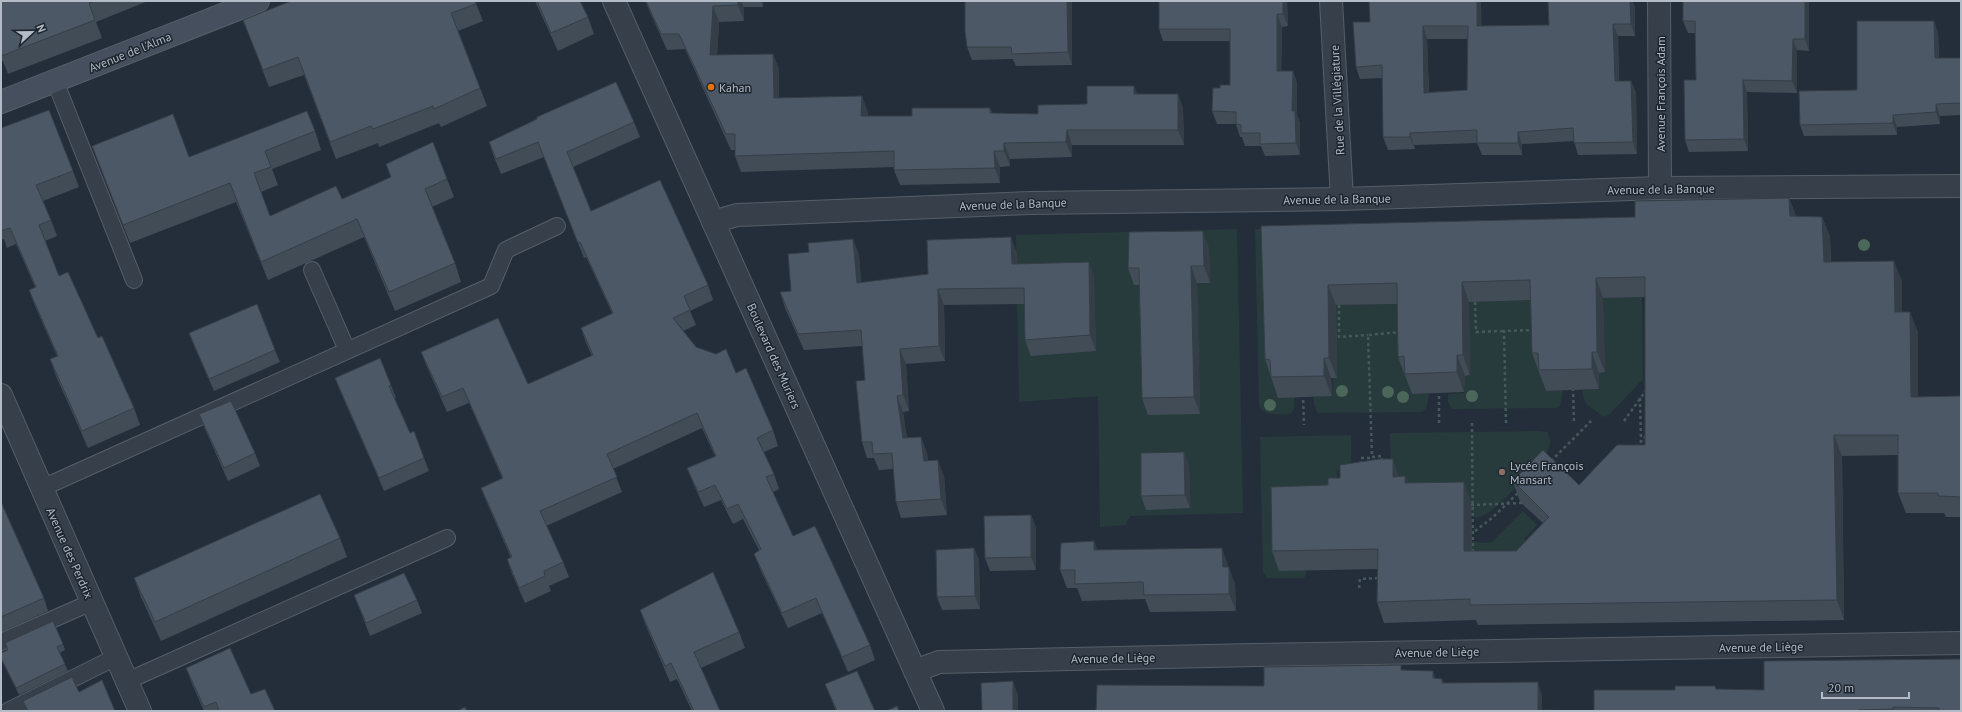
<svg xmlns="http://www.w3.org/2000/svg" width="1962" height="712" font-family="'PT Sans',sans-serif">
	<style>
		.grass { fill: #273b3c }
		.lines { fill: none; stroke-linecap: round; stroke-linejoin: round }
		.service-casing { stroke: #565e68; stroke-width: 18 }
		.minor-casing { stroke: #565e68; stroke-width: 24 }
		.secondary-casing { stroke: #565e68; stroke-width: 24 }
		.path { stroke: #45585a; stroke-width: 2.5; stroke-dasharray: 3 3; stroke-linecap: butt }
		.service { stroke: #37404a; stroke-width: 16 }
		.minor { stroke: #37404a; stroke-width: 22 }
		.secondary { stroke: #464f5d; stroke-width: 22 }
		.path-bridge { stroke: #45585a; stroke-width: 2.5; stroke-dasharray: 3 3; stroke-linecap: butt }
		.tree { fill: #4b6759 }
		.wall { fill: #414c57; fill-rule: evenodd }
		.shaded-wall { fill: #353e47 }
		.building { fill: #4c5865; stroke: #353e47; fill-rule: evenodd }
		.food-dot { fill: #e8710a; stroke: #1d252f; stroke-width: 1.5 }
		.education-dot { fill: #8d6e63; stroke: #1d252f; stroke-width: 1.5 }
		.labels { text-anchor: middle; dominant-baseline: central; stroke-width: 3; stroke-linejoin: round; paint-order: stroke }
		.street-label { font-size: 12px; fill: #b3bbc6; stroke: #1d252f }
		.poi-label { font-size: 12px; fill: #b3bbc6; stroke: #1d252f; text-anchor: start }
	</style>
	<rect width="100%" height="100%" fill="#242e3a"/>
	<g class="grass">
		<path d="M 1384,225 L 1269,246 L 1278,397 L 1295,397 L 1294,409 L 1290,414 C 1279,414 1265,417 1259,406 L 1255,229 Z"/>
		<path d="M 1237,229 L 1243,513 L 1130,516 L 1125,525 L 1100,527 L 1098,396 L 1019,402 L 1016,235 Z"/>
		<path d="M 1642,297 L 1643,379 L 1609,415 L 1602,417 C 1592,405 1582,407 1583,390 L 1599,389 L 1599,373 L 1605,372 L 1603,298 Z"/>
		<path d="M 1538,300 L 1540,374 L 1546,391 L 1563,390 L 1560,406 L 1556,408 L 1452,409 L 1448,402 L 1448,394 L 1464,393 L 1465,376 L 1470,375 L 1469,302 Z"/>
		<path d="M 1404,304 L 1406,377 L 1412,394 L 1429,394 L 1426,409 L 1422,412 L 1318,413 L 1314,405 L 1314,396 L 1332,396 L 1336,305 Z"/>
		<path d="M 1539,431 L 1547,432 C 1552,442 1551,446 1545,455 C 1534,467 1494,514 1480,517 C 1478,518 1474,517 1471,516 L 1391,479 L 1390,433 Z"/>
		<path d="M 1351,435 L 1351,472 L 1337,470 L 1338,490 L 1306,571 L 1306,575 L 1304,578 L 1267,578 L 1263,572 L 1260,437 Z"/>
		<path d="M 1523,511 L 1537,525 L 1524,539 L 1540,554 L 1472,567 L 1472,541 L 1482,543 L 1492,542 Z"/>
	</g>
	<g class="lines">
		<g class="service-casing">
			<g id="service">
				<path d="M 55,81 L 134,280"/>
				<path d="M 312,270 L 347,350"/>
				<path d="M 42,488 L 491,286 L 506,250 L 557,226"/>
				<path d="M 1,642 L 92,602"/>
				<path d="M 127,681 L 447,538"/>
				<path d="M 8,711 L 116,657"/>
			</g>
		</g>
		<g class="minor-casing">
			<g id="minor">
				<path d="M 614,1 L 933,711"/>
				<path d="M 1331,1 L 1342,199"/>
				<path d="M 1659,1 L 1660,188"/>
				<path d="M 713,222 L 737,215 L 1031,203 L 1342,199 L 1660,188 L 1961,186"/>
				<path d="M 1,395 L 140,711"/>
				<path d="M 915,671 L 939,662 L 1254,655 L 1961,643"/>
			</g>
		</g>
		<g class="secondary-casing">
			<path id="secondary" d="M 1,102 L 258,1"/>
		</g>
		<g class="path">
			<path d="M 1475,302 L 1476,332 L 1504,331"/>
			<path d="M 1339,305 L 1339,337 L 1368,335"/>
			<path d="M 1573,388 L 1574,422"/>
			<path d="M 1303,394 L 1304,425"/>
			<path d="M 1640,398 L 1641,441"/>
			<path d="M 1624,421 L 1647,389"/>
			<path d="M 1439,423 L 1439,391"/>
			<path d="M 1472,423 L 1473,554"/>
			<path d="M 1506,423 L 1504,331 L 1533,330"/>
			<path d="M 1636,447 L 1647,435"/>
			<path d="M 1382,461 L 1382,456 L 1372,457 L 1368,335 L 1400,332"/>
			<path d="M 1551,461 L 1591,421"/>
			<path d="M 1361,464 L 1361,458 L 1372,458"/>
			<path d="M 1475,531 L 1492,518 L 1520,491"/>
			<path d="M 1359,588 L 1360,579 L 1380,578"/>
		</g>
		<use href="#service" class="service"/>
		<use href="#minor" class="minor"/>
		<use href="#secondary" class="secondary"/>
		<path class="path-bridge" d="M 1471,505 L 1522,503"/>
	</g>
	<g class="tree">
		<circle cx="1864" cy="245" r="6"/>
		<circle cx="1342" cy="391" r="6"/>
		<circle cx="1388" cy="392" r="6"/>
		<circle cx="1472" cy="396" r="6"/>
		<circle cx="1403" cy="397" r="6"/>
		<circle cx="1270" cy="405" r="6"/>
	</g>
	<g class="wall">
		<path d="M 1,1 L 148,1 L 96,22 L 102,38 L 8,74 L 3,61 L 1,61 Z"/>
		<path d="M 475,1 L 483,21 L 458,31 L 487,106 L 441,127 L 439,123 L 379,147 L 378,143 L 336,159 L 304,75 L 269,87 L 243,20 L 366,2 Z"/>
		<path d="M 535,1 L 580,1 L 588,17 L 594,34 L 558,51 Z"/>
		<path d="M 645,1 L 763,1 L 763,7 L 744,7 L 744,21 L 719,22 L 717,55 L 773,54 L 779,70 L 779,98 L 868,112 L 868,116 L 912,116 L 990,108 L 992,113 L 1038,114 L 1137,94 L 1178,94 L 1183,109 L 1184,145 L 1072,145 L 1072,157 L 1010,159 L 1010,166 L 1000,167 L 1000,183 L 900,185 L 894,170 L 894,167 L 741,172 L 735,156 L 735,150 L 731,150 L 685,49 L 667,50 Z"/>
		<path d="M 965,1 L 1072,1 L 1072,65 L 1016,66 L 1013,59 L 972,60 L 967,47 Z"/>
		<path d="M 1159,1 L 1287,1 L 1288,26 L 1282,27 L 1281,71 L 1293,71 L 1297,83 L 1297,115 L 1300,123 L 1300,155 L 1265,156 L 1261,146 L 1245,146 L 1242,137 L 1240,137 L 1236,124 L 1217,124 L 1212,111 L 1220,88 L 1230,85 L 1230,41 L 1163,41 L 1159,29 Z"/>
		<path d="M 1548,1 L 1632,1 L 1635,7 L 1635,36 L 1618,36 L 1619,81 L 1631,81 L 1636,93 L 1637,154 L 1578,155 L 1574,141 L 1522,144 L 1522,155 L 1482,155 L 1477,143 L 1414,145 L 1415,149 L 1388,150 L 1383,137 L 1383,78 L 1360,79 L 1356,67 L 1370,22 L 1481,26 L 1549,25 ZM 1427,39 L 1468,39 L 1467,90 L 1429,92 Z"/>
		<path d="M 1809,1 L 1809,51 L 1797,50 L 1797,93 L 1747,92 L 1748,151 L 1689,152 L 1685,140 L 1696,80 L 1695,33 L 1688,33 L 1683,21 Z"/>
		<path d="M 1934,21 L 1938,33 L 1939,58 L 1961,58 L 1961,115 L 1940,116 L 1940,124 L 1897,127 L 1897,135 L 1804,136 L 1800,125 L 1857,90 Z"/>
		<path d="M 634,122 L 640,137 L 573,167 L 591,211 L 708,285 L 713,300 L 690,311 L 696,325 L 683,331 L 696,347 L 736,373 L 773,430 L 778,446 L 764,452 L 774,474 L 779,489 L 773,492 L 793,536 L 870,645 L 875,660 L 848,672 L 822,613 L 788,628 L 760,569 L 754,554 L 759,550 L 743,519 L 733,524 L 721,500 L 704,507 L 693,483 L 687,468 L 715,456 L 702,428 L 613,469 L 622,492 L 546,526 L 563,562 L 569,577 L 549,586 L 551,591 L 525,603 L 512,574 L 507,559 L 511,558 L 487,503 L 481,488 L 502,478 L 469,403 L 447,412 L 427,367 L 421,352 L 528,384 L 592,356 L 586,343 L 581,328 L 612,313 L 586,257 L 584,258 L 544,157 L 501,174 L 494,157 L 489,142 Z"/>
		<path d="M 1,128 L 73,171 L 79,187 L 43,201 L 51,220 L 57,236 L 45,241 L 59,276 L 98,338 L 134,408 L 140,425 L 88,448 L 56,376 L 50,359 L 57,356 L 35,306 L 29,290 L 35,287 L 16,244 L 7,248 L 4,239 L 1,240 Z"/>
		<path d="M 315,131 L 321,150 L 272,169 L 278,185 L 261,192 L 270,216 L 342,199 L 447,179 L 454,197 L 432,207 L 455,263 L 461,282 L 395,311 L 364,237 L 268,280 L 236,202 L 130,243 L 92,146 L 189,157 Z"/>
		<path d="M 1789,198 L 1796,216 L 1822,217 L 1830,237 L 1831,262 L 1902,281 L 1902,312 L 1918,332 L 1918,397 L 1961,396 L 1961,517 L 1946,517 L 1944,513 L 1906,513 L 1898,493 L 1898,455 L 1842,456 L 1844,620 L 1478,625 L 1476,620 L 1384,623 L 1377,602 L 1378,569 L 1279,571 L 1272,551 L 1328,485 L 1399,476 L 1405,476 L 1408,483 L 1471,502 L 1472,551 L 1516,551 L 1543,523 L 1520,502 L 1513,481 L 1579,485 L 1645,445 L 1645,297 L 1603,298 L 1605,372 L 1599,373 L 1599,389 L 1546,391 L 1532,353 L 1531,300 L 1469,302 L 1470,375 L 1465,376 L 1464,392 L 1412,394 L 1398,357 L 1397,304 L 1336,305 L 1337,378 L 1331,378 L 1332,396 L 1278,398 L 1265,359 L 1261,226 L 1635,217 Z"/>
		<path d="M 853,239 L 859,255 L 861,283 L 928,274 L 1017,253 L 1017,264 L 1094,277 L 1096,351 L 1031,356 L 1025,340 L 1024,304 L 944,305 L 945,361 L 906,364 L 909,411 L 903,412 L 907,438 L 921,437 L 927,453 L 928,461 L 944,476 L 947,515 L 901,518 L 896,502 L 893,469 L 879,470 L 874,458 L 867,458 L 862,442 L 865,380 L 862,346 L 804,350 L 785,308 L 780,292 L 791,291 L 809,252 Z"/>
		<path d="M 1209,248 L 1210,283 L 1197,283 L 1200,414 L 1148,415 L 1142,398 L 1139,285 L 1134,285 L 1128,268 Z"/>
		<path d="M 189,333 L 275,350 L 280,362 L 214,391 L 194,346 Z"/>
		<path d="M 335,378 L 391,385 L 396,398 L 394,398 L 410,433 L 424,458 L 429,471 L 384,491 L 340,391 Z"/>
		<path d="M 199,414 L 255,453 L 260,466 L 228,481 L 204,427 Z"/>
		<path d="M 1184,452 L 1189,465 L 1190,508 L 1146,510 L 1141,496 Z"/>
		<path d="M 1,502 L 44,598 L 48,611 L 1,632 Z"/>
		<path d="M 1031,515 L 1036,528 L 1036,570 L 990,571 L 985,558 Z"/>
		<path d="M 340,538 L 347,557 L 161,641 L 141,597 L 134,578 Z"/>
		<path d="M 1094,541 L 1097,550 L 1228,565 L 1228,567 L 1235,584 L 1236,611 L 1150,612 L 1145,599 L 1082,601 L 1077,588 L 1067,588 L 1060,570 Z"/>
		<path d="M 974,548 L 979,561 L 980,609 L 942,610 L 937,597 Z"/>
		<path d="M 354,595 L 417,600 L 422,613 L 370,636 Z"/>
		<path d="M 640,610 L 739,632 L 745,648 L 701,668 L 720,711 L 692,711 L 677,679 L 670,682 L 646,626 Z"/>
		<path d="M 5,643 L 63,644 L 65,650 L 60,653 L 68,671 L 19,695 L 1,659 L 1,653 L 8,650 Z"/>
		<path d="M 1961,659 L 1961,711 L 1096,711 L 1264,686 L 1403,670 L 1436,679 L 1442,679 L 1444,683 L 1542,695 L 1542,710 L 1594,711 L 1675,690 L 1715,686 L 1716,689 L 1764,690 Z"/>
		<path d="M 186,668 L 251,694 L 275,711 L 204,711 L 192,684 Z"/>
		<path d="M 825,684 L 875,711 L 836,711 Z"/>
	</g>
	<g class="shaded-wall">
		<path d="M 738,1 L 741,1 L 744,7 L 744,21 L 738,5 Z"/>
		<path d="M 761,1 L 763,1 L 763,7 Z"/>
		<path d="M 1067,1 L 1072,1 L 1072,65 L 1068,52 Z"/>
		<path d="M 1283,1 L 1287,1 L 1288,26 L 1283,14 Z"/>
		<path d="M 1477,1 L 1481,1 L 1482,38 L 1477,26 Z"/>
		<path d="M 1630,1 L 1632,1 L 1635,7 L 1635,36 L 1631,24 Z"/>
		<path d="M 1805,1 L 1809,1 L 1809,51 L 1805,39 Z"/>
		<path d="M 713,6 L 719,22 L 716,70 L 710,55 Z"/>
		<path d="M 1277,14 L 1282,27 L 1281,84 L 1277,71 Z"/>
		<path d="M 1934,21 L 1938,33 L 1939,70 L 1935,58 Z"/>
		<path d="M 1613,24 L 1618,36 L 1619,93 L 1615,81 Z"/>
		<path d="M 1423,26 L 1427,39 L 1429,105 L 1424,93 Z"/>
		<path d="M 1793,39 L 1797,50 L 1797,93 L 1792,81 Z"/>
		<path d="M 773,54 L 779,70 L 779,113 L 774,98 Z"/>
		<path d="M 1293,71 L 1297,83 L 1297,115 L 1300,123 L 1300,155 L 1296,143 L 1292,111 Z"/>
		<path d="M 1743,80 L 1747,92 L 1748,151 L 1744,139 Z"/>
		<path d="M 1631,81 L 1636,93 L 1637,154 L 1633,142 Z"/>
		<path d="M 1134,86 L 1140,101 L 1134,94 Z"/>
		<path d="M 1178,94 L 1183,109 L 1184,145 L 1178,130 Z"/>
		<path d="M 862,96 L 868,112 L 866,132 L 861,116 Z"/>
		<path d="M 1936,104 L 1940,116 L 1940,124 L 1936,112 Z"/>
		<path d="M 1893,115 L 1897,127 L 1897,135 L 1893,123 Z"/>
		<path d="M 1067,130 L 1072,145 L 1072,157 L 1066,142 Z"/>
		<path d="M 1518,132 L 1522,144 L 1522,155 L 1518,143 Z"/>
		<path d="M 1410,133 L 1414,145 L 1415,149 L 1410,137 Z"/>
		<path d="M 1004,143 L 1010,159 L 1010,166 L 1004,151 Z"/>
		<path d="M 994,151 L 1000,167 L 1000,183 L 995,168 Z"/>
		<path d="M 1789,198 L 1797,218 L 1790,216 Z"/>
		<path d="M 1822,217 L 1830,237 L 1831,283 L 1824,262 Z"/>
		<path d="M 1203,231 L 1209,248 L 1210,283 L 1204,266 Z"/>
		<path d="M 1011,237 L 1017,253 L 1018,280 L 1012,264 Z"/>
		<path d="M 853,239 L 859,255 L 863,299 L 857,283 Z"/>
		<path d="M 1894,261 L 1902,281 L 1902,332 L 1895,312 Z"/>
		<path d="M 1089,262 L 1094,277 L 1096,351 L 1090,335 Z"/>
		<path d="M 1191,266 L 1197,283 L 1200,414 L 1194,397 Z"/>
		<path d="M 1596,278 L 1603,298 L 1605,372 L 1597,352 Z"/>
		<path d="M 1462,282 L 1469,302 L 1470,375 L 1463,355 Z"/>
		<path d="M 1328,285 L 1336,305 L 1337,378 L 1329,358 Z"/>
		<path d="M 938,289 L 944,305 L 945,361 L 939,346 Z"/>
		<path d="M 1910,312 L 1918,332 L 1918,417 L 1911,397 Z"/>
		<path d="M 900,349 L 906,364 L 909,411 L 903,395 Z"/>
		<path d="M 1592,352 L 1599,373 L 1599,389 L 1592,369 Z"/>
		<path d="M 1457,355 L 1465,376 L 1464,392 L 1457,372 Z"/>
		<path d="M 1324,358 L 1331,378 L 1332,396 L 1324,376 Z"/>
		<path d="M 897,396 L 903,412 L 909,454 L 903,438 Z"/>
		<path d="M 1834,435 L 1842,456 L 1844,620 L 1837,600 Z"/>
		<path d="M 921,437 L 927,453 L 930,477 L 924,461 Z"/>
		<path d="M 1184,452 L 1189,465 L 1190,508 L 1185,495 Z"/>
		<path d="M 1393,459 L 1400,479 L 1393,477 Z"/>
		<path d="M 938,460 L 944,476 L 947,515 L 941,499 Z"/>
		<path d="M 1405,476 L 1412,496 L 1405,483 Z"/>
		<path d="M 1464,482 L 1471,502 L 1472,572 L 1464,551 Z"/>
		<path d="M 1031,515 L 1036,528 L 1036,570 L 1031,557 Z"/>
		<path d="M 1094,541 L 1100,558 L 1094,550 Z"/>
		<path d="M 974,548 L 979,561 L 980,609 L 975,596 Z"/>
		<path d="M 1222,548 L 1228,565 L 1229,584 L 1223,567 Z"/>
		<path d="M 1229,567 L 1235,584 L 1236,611 L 1229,594 Z"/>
		<path d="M 1433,671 L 1438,684 L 1433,678 Z"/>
		<path d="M 1013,681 L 1018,695 L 1018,711 L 1013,711 Z"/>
		<path d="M 1538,682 L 1542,695 L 1542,711 L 1538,711 Z"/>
	</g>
	<g class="building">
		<path d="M 1,1 L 95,1 L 89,3 L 95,20 L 1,56 Z"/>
		<path d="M 291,1 L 366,1 L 366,2 L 368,1 L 475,1 L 476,4 L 451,13 L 480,88 L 434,109 L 433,106 L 373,129 L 371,126 L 330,142 L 298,57 L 263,70 L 243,20 Z"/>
		<path d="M 537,1 L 580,1 L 588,17 L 551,33 Z"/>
		<path d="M 646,1 L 738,1 L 738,5 L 713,6 L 710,55 L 773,54 L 774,98 L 862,96 L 861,116 L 912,116 L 912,108 L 990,108 L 990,113 L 1038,114 L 1038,105 L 1087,104 L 1087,86 L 1134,86 L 1134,94 L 1178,94 L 1178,130 L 1067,130 L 1066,142 L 1004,143 L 1004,151 L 994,151 L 995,168 L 894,170 L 894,151 L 735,156 L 735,134 L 726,134 L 679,34 L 661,34 Z"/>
		<path d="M 965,1 L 1067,1 L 1068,52 L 1012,54 L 1011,47 L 967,47 L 965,31 Z"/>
		<path d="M 1159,1 L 1283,1 L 1283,14 L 1277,14 L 1277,71 L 1293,71 L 1292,111 L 1295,111 L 1296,143 L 1260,144 L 1260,133 L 1241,133 L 1241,125 L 1236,124 L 1236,112 L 1212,111 L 1213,88 L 1220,88 L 1220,85 L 1230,85 L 1230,29 L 1159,29 Z"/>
		<path d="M 1369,1 L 1477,1 L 1477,26 L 1549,25 L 1548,1 L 1630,1 L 1631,24 L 1613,24 L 1615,81 L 1631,81 L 1633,142 L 1574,143 L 1573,128 L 1518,132 L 1518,143 L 1477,143 L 1477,130 L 1410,133 L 1410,137 L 1383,137 L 1382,65 L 1356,67 L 1353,22 L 1370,22 ZM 1423,26 L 1468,26 L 1467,90 L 1424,93 Z"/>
		<path d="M 1683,1 L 1805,1 L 1805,39 L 1793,39 L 1792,81 L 1743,80 L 1744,139 L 1685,140 L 1684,80 L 1696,80 L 1695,21 L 1683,21 Z"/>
		<path d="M 1857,21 L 1934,21 L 1935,58 L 1961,58 L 1961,103 L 1936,104 L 1936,112 L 1893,115 L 1893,123 L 1800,125 L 1799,91 L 1857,90 Z"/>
		<path d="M 616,82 L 634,122 L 567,152 L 591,211 L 660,180 L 708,285 L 684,296 L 690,310 L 673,318 L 696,347 L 716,354 L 726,349 L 736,373 L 746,368 L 773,430 L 757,438 L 774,474 L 766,477 L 793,536 L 815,526 L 870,645 L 842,657 L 816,598 L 782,613 L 754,554 L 761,549 L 738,504 L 727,509 L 715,485 L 698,492 L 687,468 L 716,456 L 697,413 L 607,454 L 617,477 L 540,511 L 563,562 L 544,571 L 545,576 L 519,588 L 507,559 L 512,557 L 481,488 L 503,478 L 463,388 L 442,397 L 421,352 L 498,318 L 528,384 L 593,355 L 581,328 L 613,313 L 580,242 L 578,243 L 538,142 L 496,159 L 489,142 L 537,119 L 537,117 Z"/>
		<path d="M 49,110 L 73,171 L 36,185 L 51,220 L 39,225 L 59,276 L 68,272 L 98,338 L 102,336 L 134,408 L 82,431 L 50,359 L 58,356 L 29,290 L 36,287 L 10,228 L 1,231 L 1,128 Z"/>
		<path d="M 307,111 L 315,131 L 265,151 L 271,167 L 254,173 L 270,216 L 336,186 L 342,199 L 391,177 L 386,164 L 433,142 L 447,179 L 425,189 L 455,263 L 389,292 L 357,219 L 261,262 L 230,183 L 123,225 L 92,146 L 173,114 L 189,157 Z"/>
		<path d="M 1789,198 L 1790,216 L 1822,217 L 1824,262 L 1894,261 L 1895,312 L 1910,312 L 1911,397 L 1961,396 L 1961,497 L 1938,496 L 1938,493 L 1898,493 L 1898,435 L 1834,435 L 1837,600 L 1470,605 L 1470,599 L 1377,602 L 1378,549 L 1272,551 L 1271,487 L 1328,485 L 1328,478 L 1340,478 L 1340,465 L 1379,459 L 1393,459 L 1393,477 L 1405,476 L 1405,483 L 1464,482 L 1464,551 L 1516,551 L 1549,517 L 1513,481 L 1543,450 L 1579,485 L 1617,445 L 1645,445 L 1645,277 L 1596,278 L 1597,352 L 1592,352 L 1592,369 L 1539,370 L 1538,353 L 1532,353 L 1530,280 L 1462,282 L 1463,355 L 1457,355 L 1457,372 L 1405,374 L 1404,356 L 1398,357 L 1397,283 L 1328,285 L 1329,358 L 1324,358 L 1324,376 L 1271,377 L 1270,360 L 1265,359 L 1261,226 L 1635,217 L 1635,201 Z"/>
		<path d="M 1203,231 L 1204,266 L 1191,266 L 1194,397 L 1142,398 L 1139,268 L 1128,268 L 1129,232 Z"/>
		<path d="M 1011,237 L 1012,264 L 1089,262 L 1090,335 L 1025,340 L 1024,288 L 938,289 L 939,346 L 900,349 L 903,395 L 897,396 L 903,438 L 921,437 L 924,461 L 938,460 L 941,499 L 896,502 L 892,453 L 873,454 L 872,442 L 862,442 L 856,381 L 865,380 L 861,330 L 798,334 L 780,292 L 791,291 L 788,254 L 809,252 L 808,243 L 853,239 L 857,283 L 928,274 L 927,240 Z"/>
		<path d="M 257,304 L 275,350 L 209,379 L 189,333 Z"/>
		<path d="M 380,358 L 391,385 L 389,386 L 410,433 L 414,431 L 424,458 L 379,478 L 335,378 Z"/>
		<path d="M 231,401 L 255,453 L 224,468 L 199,414 Z"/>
		<path d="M 1184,452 L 1185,495 L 1141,496 L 1141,453 Z"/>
		<path d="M 320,494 L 340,538 L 155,622 L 134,578 Z"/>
		<path d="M 1,502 L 44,598 L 1,617 Z"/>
		<path d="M 1031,515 L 1031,557 L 985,558 L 984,516 Z"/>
		<path d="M 1094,541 L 1094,550 L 1222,548 L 1223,567 L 1229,567 L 1229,594 L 1144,595 L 1143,582 L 1075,584 L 1075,570 L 1060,570 L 1061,543 Z"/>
		<path d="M 974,548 L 975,596 L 937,597 L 936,550 Z"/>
		<path d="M 713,572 L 739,632 L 694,652 L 720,711 L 694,711 L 671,663 L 665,666 L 640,610 Z"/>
		<path d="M 404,573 L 417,600 L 366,623 L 354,595 Z"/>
		<path d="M 53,621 L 63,644 L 57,647 L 65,664 L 16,688 L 1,658 L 1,653 L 8,650 L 5,643 Z"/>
		<path d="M 230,648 L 251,694 L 265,689 L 275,711 L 219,711 L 216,702 L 204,707 L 186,668 Z"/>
		<path d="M 1961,659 L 1961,711 L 1939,711 L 1939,708 L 1893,707 L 1893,709 L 1858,710 L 1858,711 L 1096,711 L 1097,685 L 1264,686 L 1264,667 L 1401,665 L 1401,670 L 1433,671 L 1433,678 L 1442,679 L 1442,683 L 1538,682 L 1538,710 L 1594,711 L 1594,690 L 1675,690 L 1675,686 L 1715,686 L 1716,689 L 1764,690 L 1764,661 Z"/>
		<path d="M 857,671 L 875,711 L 837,711 L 825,684 Z"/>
		<path d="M 72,677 L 79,692 L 102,680 L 115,711 L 28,711 L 23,701 Z"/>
		<path d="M 1013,681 L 1013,711 L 982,711 L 981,683 Z"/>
		<path d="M 897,706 L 899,711 L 886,711 Z"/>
		<path d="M 465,707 L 467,711 L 457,711 Z"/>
	</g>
	<circle class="food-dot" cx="711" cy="87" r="4"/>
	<circle class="education-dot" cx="1502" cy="472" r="4"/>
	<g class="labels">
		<g class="street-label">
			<text transform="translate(130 52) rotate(-22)">Avenue de l'Alma</text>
			<text transform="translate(1660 94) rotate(-90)">Avenue François Adam</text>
			<text transform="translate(1337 100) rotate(-93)">Rue de la Villégiature</text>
			<text transform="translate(1661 189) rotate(-1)">Avenue de la Banque</text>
			<text transform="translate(1337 199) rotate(-1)">Avenue de la Banque</text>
			<text transform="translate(1013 204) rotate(-2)">Avenue de la Banque</text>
			<text transform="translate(774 356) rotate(66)">Boulevard des Muriers</text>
			<text transform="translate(70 553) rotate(66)">Avenue des Perdrix</text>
			<text transform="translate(1761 647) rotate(-1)">Avenue de Liège</text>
			<text transform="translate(1437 652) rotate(-1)">Avenue de Liège</text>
			<text transform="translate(1113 658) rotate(-1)">Avenue de Liège</text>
		</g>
		<g class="poi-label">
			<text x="719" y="87">Kahan</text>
			<text x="1510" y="465">Lycée François<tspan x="1510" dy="14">Mansart</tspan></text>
		</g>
	</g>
	<rect width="1962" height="712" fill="none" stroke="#b3bbc6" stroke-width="4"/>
	<g transform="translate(32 32) rotate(68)" stroke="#1d252f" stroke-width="3" paint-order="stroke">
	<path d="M0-3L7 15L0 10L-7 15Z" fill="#b3bbc6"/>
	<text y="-6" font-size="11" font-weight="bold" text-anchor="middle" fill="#b3bbc6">N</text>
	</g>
	<path d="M1822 692v6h87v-6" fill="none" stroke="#b3bbc6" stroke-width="2"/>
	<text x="1828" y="692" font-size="12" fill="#b3bbc6" stroke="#1d252f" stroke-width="3" paint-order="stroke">20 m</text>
</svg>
